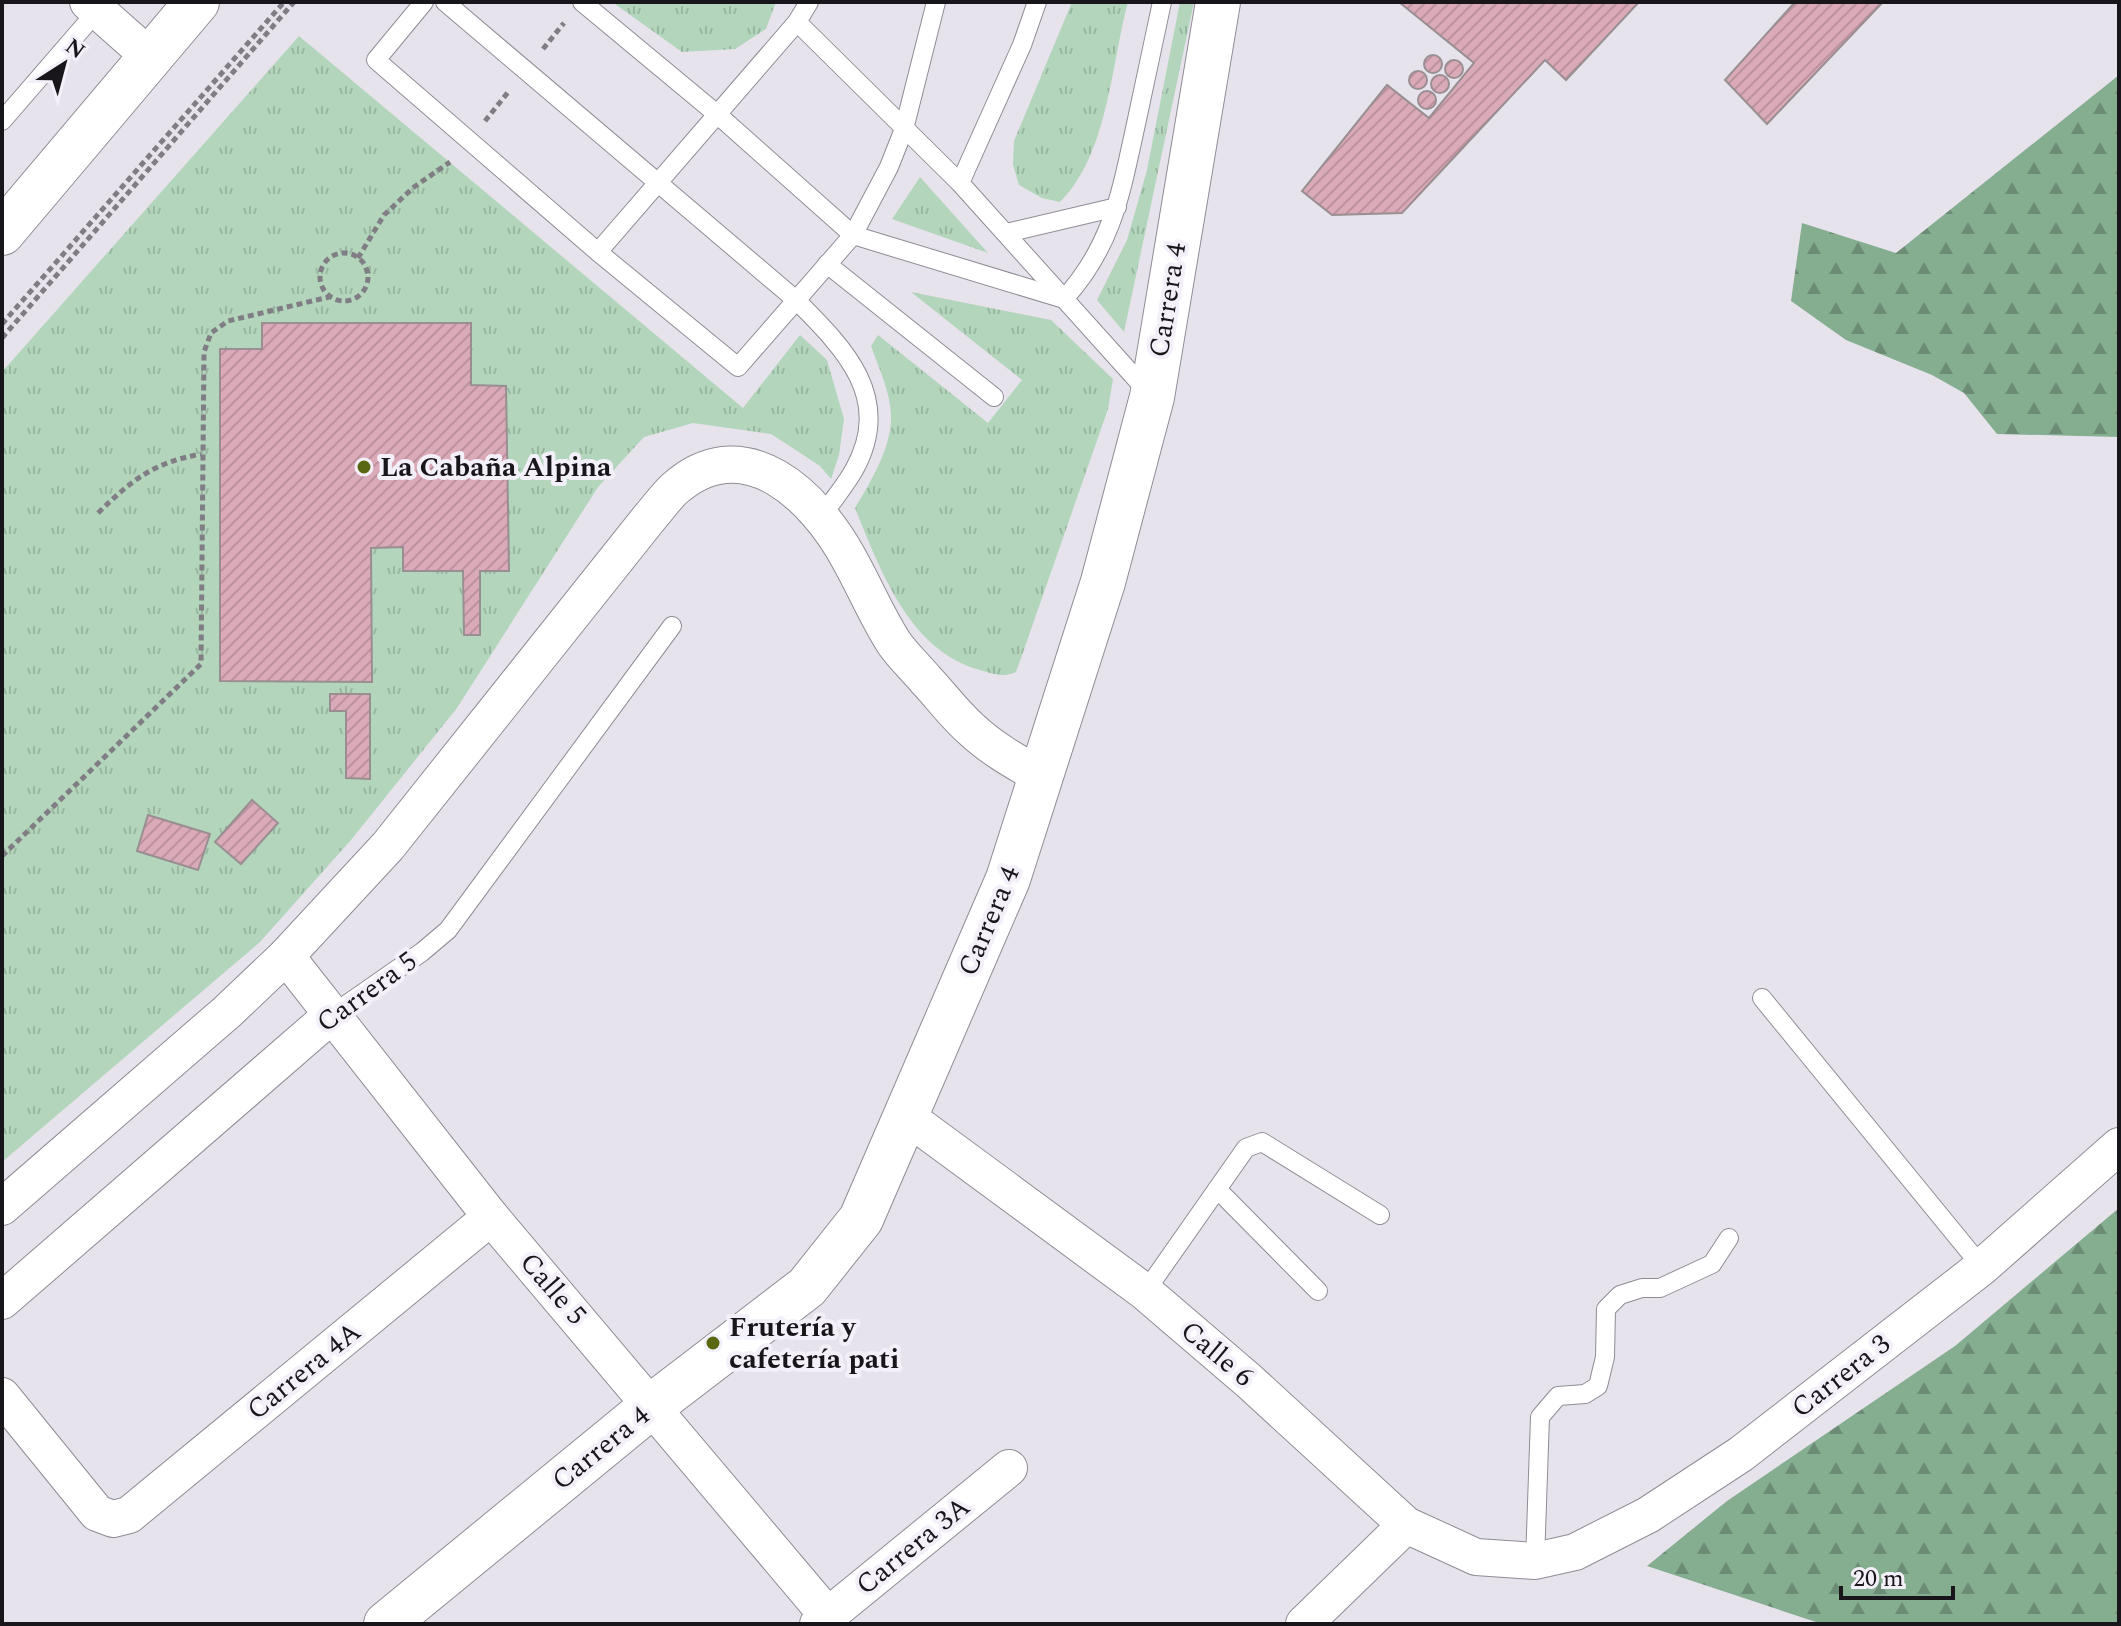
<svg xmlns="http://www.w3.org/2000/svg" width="2121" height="1626" font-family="Spectral,serif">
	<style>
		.grass { fill: url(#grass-tufts) }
		.forest { fill: url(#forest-firs) }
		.building { fill: url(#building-hatch); stroke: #998e91; stroke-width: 2 }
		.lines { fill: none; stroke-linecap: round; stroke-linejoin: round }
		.lane-casing { stroke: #8f8c95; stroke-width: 20 }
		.street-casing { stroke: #8f8c95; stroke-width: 38 }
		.secondary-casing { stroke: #8f8c95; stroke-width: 46 }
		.primary-casing { stroke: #8f8c95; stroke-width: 46 }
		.path { stroke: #807d84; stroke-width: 5; stroke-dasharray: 6 4; stroke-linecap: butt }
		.lane { stroke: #fff; stroke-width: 18 }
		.street { stroke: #fff; stroke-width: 36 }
		.secondary { stroke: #fff; stroke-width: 44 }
		.primary { stroke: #fff; stroke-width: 44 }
		.poi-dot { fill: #596810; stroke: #f4f0fa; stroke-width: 3 }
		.labels { text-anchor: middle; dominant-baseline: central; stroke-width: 8; stroke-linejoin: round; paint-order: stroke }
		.street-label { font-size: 28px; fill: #18161a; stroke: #f4f0fa }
		.poi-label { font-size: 28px; font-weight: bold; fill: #18161a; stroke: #f4f0fa; text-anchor: start }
	</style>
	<defs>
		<pattern id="grass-tufts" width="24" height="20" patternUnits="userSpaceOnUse" patternTransform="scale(2)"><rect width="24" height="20" fill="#b2d5bb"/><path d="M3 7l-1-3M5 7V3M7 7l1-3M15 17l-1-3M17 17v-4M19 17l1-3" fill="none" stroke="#98b6a0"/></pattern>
		<pattern id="forest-firs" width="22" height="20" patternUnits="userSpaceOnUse" patternTransform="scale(2)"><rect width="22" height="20" fill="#85ad90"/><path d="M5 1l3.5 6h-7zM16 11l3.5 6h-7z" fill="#6c8c75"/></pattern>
		<pattern id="building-hatch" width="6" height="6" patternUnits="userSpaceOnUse" patternTransform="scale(2)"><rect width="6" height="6" fill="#dbaab8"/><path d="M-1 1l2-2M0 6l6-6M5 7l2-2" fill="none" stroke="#bb929e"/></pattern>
	</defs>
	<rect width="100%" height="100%" fill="#e7e3ed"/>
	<g class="grass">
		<path d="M 612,2 L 776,2 L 766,29 L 735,49 L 682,52 Z"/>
		<path d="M 1072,2 L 1128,2 C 1111,65 1108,155 1060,202 L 1042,198 L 1019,185 L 1013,165 L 1014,141 Z"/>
		<path d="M 1180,2 L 1194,2 L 1124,332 L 1097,300 L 1127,240 L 1147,170 Z"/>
		<path d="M 299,36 L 743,408 L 800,335 L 827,360 L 844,419 L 839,455 L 831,479 L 820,466 L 771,434 L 693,423 L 644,437 L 598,487 L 457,708 L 351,840 L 260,942 L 2,1162 L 2,372 Z"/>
		<path d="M 920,177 L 988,253 L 892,219 Z"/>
		<path d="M 911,292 L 1051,320 L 1113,379 L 1108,409 L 1020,661 L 1016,672 C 1002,678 994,674 980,670 C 909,651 880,569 855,508 C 870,483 890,450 891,420 C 892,395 879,369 871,346 L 878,335 L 988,423 L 1022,380 Z"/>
	</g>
	<g class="forest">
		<path d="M 2119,75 L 2119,437 L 1997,434 L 1964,393 L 1932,375 L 1846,340 L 1791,301 L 1802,223 L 1896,253 Z"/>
		<path d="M 2119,1208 L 2119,1624 L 1822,1624 L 1647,1566 L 1727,1501 L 1955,1346 Z"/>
	</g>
	<g class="building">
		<path d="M 1399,2 L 1639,2 L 1566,80 L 1545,60 L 1402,213 L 1332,215 L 1302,191 L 1387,85 L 1429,118 L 1474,63 Z"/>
		<path d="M 1795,2 L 1883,2 L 1767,124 L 1725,80 Z"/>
		<circle cx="1433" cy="64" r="9"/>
		<circle cx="1454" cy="69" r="9"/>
		<circle cx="1418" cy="80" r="9"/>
		<circle cx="1440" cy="84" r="9"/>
		<circle cx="1427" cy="100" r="9"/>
		<path d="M 262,323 L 471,323 L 471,385 L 506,386 L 509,571 L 480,571 L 480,635 L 464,635 L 463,571 L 403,571 L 403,547 L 371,548 L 372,682 L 220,681 L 220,349 L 262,349 Z"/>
		<path d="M 330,694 L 370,694 L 370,779 L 346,778 L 346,711 L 330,711 Z"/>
		<path d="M 252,800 L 278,823 L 241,864 L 215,842 Z"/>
		<path d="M 148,815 L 210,834 L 198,870 L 137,851 Z"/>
	</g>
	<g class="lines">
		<g class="lane-casing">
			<g id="lane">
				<path d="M 424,2 L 376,60 L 598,252 L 738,367 L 853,235 L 889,167 L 904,129 L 936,2"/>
				<path d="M 445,2 L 796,300 C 845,349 894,398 854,470 C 845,486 832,501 822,516"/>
				<path d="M 582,2 L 718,115 L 853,235 L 1064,299 C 1113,245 1121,192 1136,124 C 1145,83 1153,43 1162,2"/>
				<path d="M 797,22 L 960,183 L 1147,391"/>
				<path d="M 2,121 L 98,10"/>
				<path d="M 960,183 L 1022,45 L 1037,2"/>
				<path d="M 1006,233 L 1117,207"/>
				<path d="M 598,252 L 797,22 L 809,2"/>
				<path d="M 827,264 L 994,397"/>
				<path d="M 1762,998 L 1982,1267"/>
				<path d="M 333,1014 L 422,952 L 448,930 L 672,626"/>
				<path d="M 1217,1189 L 1318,1291"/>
				<path d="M 1145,1292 L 1246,1148 L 1262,1142 L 1380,1215"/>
				<path d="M 1535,1561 L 1540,1417 L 1558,1396 L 1585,1394 L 1598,1386 L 1605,1357 L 1606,1309 L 1620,1295 L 1642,1288 L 1660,1288 L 1712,1264 L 1729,1238"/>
			</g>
		</g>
		<g class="street-casing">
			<g id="street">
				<path d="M 88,2 L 150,57"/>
				<path d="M 286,956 L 491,1217 L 828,1616"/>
				<path d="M 906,1116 L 1145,1292 L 1249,1381 L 1406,1525 L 1476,1557 L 1535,1561 L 1575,1552 L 1648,1515 L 1741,1454 L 1982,1267 L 2119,1146"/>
				<path d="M 2,1207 L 227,1012 L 286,956 L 388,846 L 650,517 C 659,507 668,493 679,485 C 747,430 815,497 848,557 C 864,585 876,615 894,643 C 903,656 916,668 926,680 C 941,696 955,715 971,729 C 992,749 1018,763 1042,777"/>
				<path d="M 2,1301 L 333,1014"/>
				<path d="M 2,1396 L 97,1513 L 113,1519 L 129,1515 L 491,1217"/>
				<path d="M 818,1624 L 1009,1468"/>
				<path d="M 1304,1624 L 1406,1525"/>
			</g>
		</g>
		<g class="secondary-casing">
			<path id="secondary" d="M 386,1624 L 653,1405 L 807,1287 L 861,1219 L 1008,879 L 1103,582 L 1152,397 L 1218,2"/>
		</g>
		<g class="primary-casing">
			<path id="primary" d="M 2,233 L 197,2"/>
		</g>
		<g class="path">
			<path d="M 543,49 L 564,23"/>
			<path d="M 485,121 L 509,91"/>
			<circle cx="344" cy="277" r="24"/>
			<path d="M 358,258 L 384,215 L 414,187 L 450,162"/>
			<path d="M 2,324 L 284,2"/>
			<path d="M 2,338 L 294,2"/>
			<path d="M 98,513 C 133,479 153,463 201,454"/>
			<path d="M 2,856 L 201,664 L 204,352 L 211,333 L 228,321 L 329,297"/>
		</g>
		<use href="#lane" class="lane"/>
		<use href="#street" class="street"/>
		<use href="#secondary" class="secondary"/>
		<use href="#primary" class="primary"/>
	</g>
	<g class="poi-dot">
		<circle cx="364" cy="467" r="8"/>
		<circle cx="713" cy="1343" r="8"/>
	</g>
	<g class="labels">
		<g class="street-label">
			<text transform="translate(1168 300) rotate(-81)">Carrera 4</text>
			<text transform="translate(989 921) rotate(-67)">Carrera 4</text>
			<text transform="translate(367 992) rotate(-36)">Carrera 5</text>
			<text transform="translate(553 1289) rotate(49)">Calle 5</text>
			<text transform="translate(1217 1354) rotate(40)">Calle 6</text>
			<text transform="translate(304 1371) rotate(-39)">Carrera 4A</text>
			<text transform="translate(1841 1376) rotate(-38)">Carrera 3</text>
			<text transform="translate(601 1448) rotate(-39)">Carrera 4</text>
			<text transform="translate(913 1546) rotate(-39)">Carrera 3A</text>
		</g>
		<g class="poi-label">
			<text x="380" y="467">La Cabaña Alpina</text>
			<text x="729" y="1327">Frutería y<tspan x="729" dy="32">cafetería pati</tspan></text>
		</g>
	</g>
	<rect width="2121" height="1626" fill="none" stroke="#18161a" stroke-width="8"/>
	<g transform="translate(64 64) rotate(36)" stroke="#f4f0fa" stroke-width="6" paint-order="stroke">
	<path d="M0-6L14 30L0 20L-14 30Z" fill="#18161a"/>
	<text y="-12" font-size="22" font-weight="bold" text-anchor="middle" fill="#18161a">N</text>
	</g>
	<path d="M1841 1586v12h112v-12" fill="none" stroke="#18161a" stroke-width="4"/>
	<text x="1853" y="1586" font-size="24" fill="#18161a" stroke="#f4f0fa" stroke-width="6" paint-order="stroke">20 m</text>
</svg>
